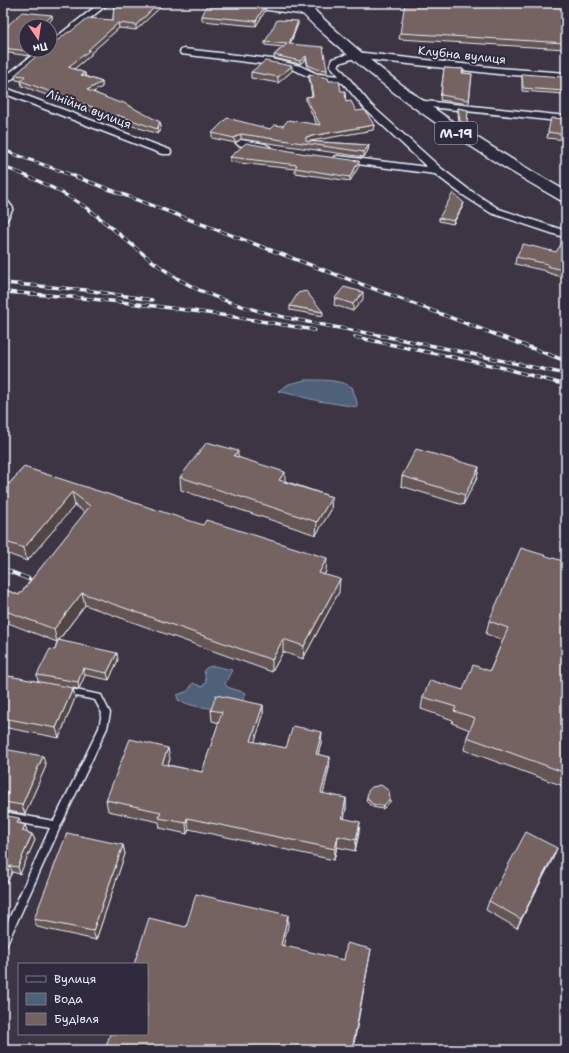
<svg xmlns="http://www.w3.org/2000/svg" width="569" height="1053" font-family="'Shantell Sans',sans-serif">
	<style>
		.built { fill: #4e434d }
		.water { fill: #4f6079; stroke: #8c9aac }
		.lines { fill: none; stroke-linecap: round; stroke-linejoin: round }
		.lane-casing { stroke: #e8f1f8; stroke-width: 3 }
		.street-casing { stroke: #e8f1f8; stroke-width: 3 }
		.highway-casing { stroke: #e8f1f8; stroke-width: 3 }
		.lane { fill: #2f2a3d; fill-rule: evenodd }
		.street { fill: #2f2a3d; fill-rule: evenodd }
		.highway { fill: #2f2a3d; fill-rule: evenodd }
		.rail-far2-casing { stroke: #e8f1f8; stroke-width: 3 }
		.rail-far1-casing { stroke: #e8f1f8; stroke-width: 3.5 }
		.rail-casing { stroke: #e8f1f8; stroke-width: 4.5 }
		.rail-far2 { stroke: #2f2a3d; stroke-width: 2; stroke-dasharray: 5.5; stroke-linecap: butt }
		.rail-far1 { stroke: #2f2a3d; stroke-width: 2.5; stroke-dasharray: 7; stroke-linecap: butt }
		.rail { stroke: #2f2a3d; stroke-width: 3; stroke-dasharray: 9; stroke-linecap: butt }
		.wall { fill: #655554; stroke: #e8f1f8 }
		.shaded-wall { fill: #524545; stroke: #e8f1f8 }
		.building { fill: #756362; stroke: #e8f1f8 }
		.labels { text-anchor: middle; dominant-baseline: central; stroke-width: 4; stroke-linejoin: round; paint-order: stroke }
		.far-street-label { font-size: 12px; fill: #e8f1f8; stroke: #2f2a3d }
		.shield { fill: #2f2a3d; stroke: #b0b5c0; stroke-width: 1 }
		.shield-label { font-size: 13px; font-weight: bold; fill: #e8f1f8 }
	</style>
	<rect width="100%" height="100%" fill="#3d3544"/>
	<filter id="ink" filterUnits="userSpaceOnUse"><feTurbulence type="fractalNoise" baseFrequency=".025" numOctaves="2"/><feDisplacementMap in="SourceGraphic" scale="8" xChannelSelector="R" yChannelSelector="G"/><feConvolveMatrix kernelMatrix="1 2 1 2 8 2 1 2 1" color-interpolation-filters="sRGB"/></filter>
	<g filter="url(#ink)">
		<path class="built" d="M 221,3 L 302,3 L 313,14 Z"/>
		<g class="water">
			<path d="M 305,380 C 320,380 338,379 352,387 L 357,402 L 357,407 L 319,401 L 278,391 L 289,384 Z"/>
			<path d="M 214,666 L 232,670 L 225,684 L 227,687 L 246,693 L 240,706 C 218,709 199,710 178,700 L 177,695 L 188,691 L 193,683 L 202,687 L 206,682 L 204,670 L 208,667 Z"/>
		</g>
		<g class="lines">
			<g class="lane-casing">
				<g id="lane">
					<path d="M 3,198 L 5,198 L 13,208 L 7,220 L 3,222 L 3,218 L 7,208 L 3,202 Z"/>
					<path d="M 65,688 L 101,695 L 110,713 L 107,728 L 60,827 L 6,946 L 3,948 L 3,932 L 50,828 L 3,820 L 3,812 L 54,821 L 99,728 L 102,713 L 95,700 L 62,693 L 61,691 L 62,689 Z"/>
				</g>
			</g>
			<g class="street-casing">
				<g id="street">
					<path d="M 3,3 L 8,3 L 3,6 Z"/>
					<path d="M 100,3 L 109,3 L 53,48 L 50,49 L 50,42 Z"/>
					<path d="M 222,3 L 246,3 L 309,11 L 313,13 L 309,15 L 226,5 Z"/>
					<path d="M 184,49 L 272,59 L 300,66 L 317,74 L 339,76 L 330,65 L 332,59 L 355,52 L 498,68 L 566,73 L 566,79 L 498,74 L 355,58 L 339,63 L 338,65 L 371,105 L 442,169 L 468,189 L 499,209 L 566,231 L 566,238 L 491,213 L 460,193 L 435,174 L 334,161 L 333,159 L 334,157 L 338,156 L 427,167 L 365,109 L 343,83 L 312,78 L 294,70 L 272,65 L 181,54 L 180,52 L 181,50 Z"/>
					<path d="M 39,50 L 48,50 L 6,84 L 3,85 L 3,78 Z"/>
					<path d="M 3,87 L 170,150 L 171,152 L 170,154 L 162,154 L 3,93 Z"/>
					<path d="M 415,100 L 566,116 L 566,122 L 412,105 L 410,103 L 412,101 Z"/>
					<path d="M 241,140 L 265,144 L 270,147 L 265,150 L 238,145 L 236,143 Z"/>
				</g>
			</g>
			<g class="highway-casing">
				<path id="highway" d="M 294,3 L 307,3 C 385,80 471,137 566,191 L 566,202 L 560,200 C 483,156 407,108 340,48 C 325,35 305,19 294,3 Z"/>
			</g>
			<use href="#lane" class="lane"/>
			<use href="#street" class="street"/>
			<use href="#highway" class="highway"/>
			<g class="rail-far2-casing">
				<g id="rail-far2">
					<path d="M 3,150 L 66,173"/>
					<path d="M 3,167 L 20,173"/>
				</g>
			</g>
			<g class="rail-far1-casing">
				<g id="rail-far1">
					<path d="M 17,172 C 42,182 65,193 87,208 C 124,236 156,270 199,290 C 256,316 321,324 383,336 C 444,347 505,362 566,374"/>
					<path d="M 63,172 L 566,361"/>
					<path d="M 3,283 L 86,290 L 152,300"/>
					<path d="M 3,292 C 108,298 211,312 314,330"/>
					<path d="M 355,337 L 500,367 L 566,385"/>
				</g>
			</g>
			<g class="rail-casing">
				<path id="rail" d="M 3,569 L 29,579"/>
			</g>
			<use href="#rail-far2" class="rail-far2"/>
			<use href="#rail-far1" class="rail-far1"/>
			<use href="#rail" class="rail"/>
		</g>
		<g class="wall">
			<path d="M 114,3 L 165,3 L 136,30 L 119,28 L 91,53 L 91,55 L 74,69 L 85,73 L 85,76 L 102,82 L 102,87 L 93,92 L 160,122 L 161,127 L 158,134 L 117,121 L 114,122 L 94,114 L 93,112 L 22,86 L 21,81 L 16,80 L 15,75 L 53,44 L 70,32 L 113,20 Z"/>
			<path d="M 258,3 L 267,3 L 267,4 Z"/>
			<path d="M 566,3 L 566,49 L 399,39 L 400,33 Z"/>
			<path d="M 265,6 L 265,11 L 256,26 L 202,21 L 202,16 Z"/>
			<path d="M 52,15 L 52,19 L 26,26 L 37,50 L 29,56 L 3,52 L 3,30 Z"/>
			<path d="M 298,24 L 290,44 L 327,70 L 327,73 L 317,73 L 308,68 L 306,59 L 300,64 L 274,58 L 274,55 L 283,47 L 265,45 L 265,42 Z"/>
			<path d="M 444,68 L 463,69 L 463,73 L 472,74 L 469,104 L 440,100 Z"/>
			<path d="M 292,71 L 278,83 L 251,78 L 251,72 Z"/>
			<path d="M 309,74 L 329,81 L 341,91 L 346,102 L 356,111 L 374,125 L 373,130 L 307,141 L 369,145 L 368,150 L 364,157 L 241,139 L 235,143 L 212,138 L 212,133 L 270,129 L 283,126 L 317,125 L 306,101 L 306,97 L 312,96 L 309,78 Z"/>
			<path d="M 522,74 L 564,91 L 564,94 L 522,91 Z"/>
			<path d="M 458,108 L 468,110 L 466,129 L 459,124 L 458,112 Z"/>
			<path d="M 566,119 L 566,140 L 547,138 L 548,132 Z"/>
			<path d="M 230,157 L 359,166 L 350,181 L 295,173 L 295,169 L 230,162 Z"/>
			<path d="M 464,203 L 463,206 L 453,224 L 439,221 L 439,218 Z"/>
			<path d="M 556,252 L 566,269 L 561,277 L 546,272 L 546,271 L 515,264 L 516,257 Z"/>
			<path d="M 335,298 L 363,299 L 353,311 L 334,305 Z"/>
			<path d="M 290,306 L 323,312 L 323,316 L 290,310 Z"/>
			<path d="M 238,457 L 285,481 L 332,497 L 331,510 L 316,535 L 181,490 L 180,477 Z"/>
			<path d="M 24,467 L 326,571 L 324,575 L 339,592 L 303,659 L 283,652 L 272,672 L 85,605 L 59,640 L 118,660 L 109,680 L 85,675 L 79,689 L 73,688 L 75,698 L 59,738 L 3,727 L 3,675 L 38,682 L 37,675 L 55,650 L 57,642 L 3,621 L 3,572 L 7,585 L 3,589 L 19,595 L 85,513 L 75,505 L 27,561 L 3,552 L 3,482 L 9,484 Z"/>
			<path d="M 479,467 L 477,478 L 463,505 L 401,486 L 402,476 Z"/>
			<path d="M 566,562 L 566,787 L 464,750 L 467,737 L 470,730 L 452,723 L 453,720 L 421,709 L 423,697 L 463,690 L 490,671 L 503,640 L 486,634 L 489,621 Z"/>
			<path d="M 263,705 L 263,716 L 254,742 L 286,748 L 321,743 L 318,755 L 330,757 L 329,768 L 323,794 L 346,798 L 346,809 L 344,819 L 359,833 L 355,851 L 337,847 L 334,860 L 189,829 L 187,834 L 160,828 L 159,822 L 108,811 L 106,800 L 170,759 L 168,765 L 202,772 L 219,723 L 212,721 L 211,710 Z"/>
			<path d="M 3,749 L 46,766 L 25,814 L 8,811 L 4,801 L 3,801 Z"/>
			<path d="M 367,797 L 390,799 L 390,802 L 383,809 L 372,807 L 366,801 Z"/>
			<path d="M 3,815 L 21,824 L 25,825 L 27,831 L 27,832 L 32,834 L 35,840 L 20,874 L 12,872 L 7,883 L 3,883 Z"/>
			<path d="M 123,845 L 125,854 L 96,940 L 37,927 L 34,919 Z"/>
			<path d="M 557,848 L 553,858 L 517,928 L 486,910 L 489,901 Z"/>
		</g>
		<g class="shaded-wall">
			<path d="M 159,3 L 165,3 L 136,30 L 136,25 Z"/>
			<path d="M 265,6 L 265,11 L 256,26 L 256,21 Z"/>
			<path d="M 52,15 L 52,19 L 46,26 L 41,26 Z"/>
			<path d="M 298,21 L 298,24 L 289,47 L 289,44 Z"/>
			<path d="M 118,23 L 119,28 L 91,53 L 91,55 L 69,73 L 68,67 Z"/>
			<path d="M 55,31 L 56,35 L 50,40 L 50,35 Z"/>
			<path d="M 30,50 L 37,50 L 29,56 L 28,51 Z"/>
			<path d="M 306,56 L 306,59 L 300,64 L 300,61 Z"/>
			<path d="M 292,66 L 292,71 L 278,83 L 278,77 Z"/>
			<path d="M 85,73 L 86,78 L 81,75 Z"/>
			<path d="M 102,82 L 102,87 L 88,95 L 87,90 Z"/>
			<path d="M 117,115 L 117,121 L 114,122 L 113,117 Z"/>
			<path d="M 160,122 L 161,127 L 158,134 L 157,129 Z"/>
			<path d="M 374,125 L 373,130 L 305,142 L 306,137 Z"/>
			<path d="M 241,134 L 241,139 L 235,143 L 234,138 Z"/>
			<path d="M 369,145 L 368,150 L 364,157 L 364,152 Z"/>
			<path d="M 359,161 L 359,166 L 350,181 L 350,177 Z"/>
			<path d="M 464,203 L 463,206 L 453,224 L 454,221 Z"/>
			<path d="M 566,265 L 566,269 L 561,277 L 562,270 Z"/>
			<path d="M 363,292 L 363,299 L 353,311 L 353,304 Z"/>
			<path d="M 238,451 L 238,465 L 234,456 Z"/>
			<path d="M 479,467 L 477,478 L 463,505 L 465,495 Z"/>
			<path d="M 285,472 L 285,485 L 279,480 Z"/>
			<path d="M 72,492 L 75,505 L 27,561 L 24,548 Z"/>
			<path d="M 332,497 L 331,510 L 316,535 L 317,522 Z"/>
			<path d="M 327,558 L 326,571 L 318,586 L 319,573 Z"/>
			<path d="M 3,572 L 7,585 L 3,589 Z"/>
			<path d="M 340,579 L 339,592 L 303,659 L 304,646 Z"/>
			<path d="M 82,593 L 85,605 L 57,642 L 54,629 Z"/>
			<path d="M 283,639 L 283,652 L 272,672 L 272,660 Z"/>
			<path d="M 117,653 L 118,660 L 109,680 L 107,673 Z"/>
			<path d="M 83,668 L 85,675 L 79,689 L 78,682 Z"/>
			<path d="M 73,688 L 75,698 L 59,738 L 56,728 Z"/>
			<path d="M 263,705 L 263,716 L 251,753 L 251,741 Z"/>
			<path d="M 322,732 L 321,743 L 315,766 L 316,754 Z"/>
			<path d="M 168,748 L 170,759 L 164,775 L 162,764 Z"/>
			<path d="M 43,756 L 46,766 L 25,814 L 22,805 Z"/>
			<path d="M 330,757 L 329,768 L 321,804 L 321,793 Z"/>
			<path d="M 346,798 L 346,809 L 341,829 L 342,818 Z"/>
			<path d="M 390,799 L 390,802 L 383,809 L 383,806 Z"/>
			<path d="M 19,818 L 21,825 L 17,823 Z"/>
			<path d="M 187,818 L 189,829 L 187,834 L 186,823 Z"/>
			<path d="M 360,822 L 359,833 L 355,851 L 356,840 Z"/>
			<path d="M 25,825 L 27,831 L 25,838 L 22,831 Z"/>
			<path d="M 32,834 L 35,840 L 20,874 L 18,867 Z"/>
			<path d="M 338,836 L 337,847 L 334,860 L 335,849 Z"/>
			<path d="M 123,845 L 125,854 L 96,940 L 93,931 Z"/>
			<path d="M 557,848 L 553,858 L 517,928 L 521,919 Z"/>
			<path d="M 10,866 L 12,872 L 7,883 L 4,877 Z"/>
			<path d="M 288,915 L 288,926 L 281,956 L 281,945 Z"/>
			<path d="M 371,949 L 353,1050 L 352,1050 Z"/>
		</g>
		<g class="building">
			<path d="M 114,3 L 159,3 L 136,25 L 118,23 L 88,50 L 90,50 L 68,67 L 85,73 L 81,75 L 102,82 L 87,90 L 120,103 L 122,102 L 160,122 L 157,129 L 117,115 L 113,117 L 93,109 L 95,108 L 21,81 L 25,76 L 15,75 L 43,50 L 50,50 L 50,45 L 53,44 L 68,32 L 70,32 L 88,18 L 113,20 Z"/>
			<path d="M 208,3 L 238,3 L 265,6 L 256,21 L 202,16 Z"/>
			<path d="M 405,3 L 566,3 L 566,43 L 400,33 Z"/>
			<path d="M 22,12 L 52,15 L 41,26 L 26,26 L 26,50 L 30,50 L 28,51 L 3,48 L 3,43 L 5,42 L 3,41 L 3,30 Z"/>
			<path d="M 277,20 L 298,21 L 289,44 L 323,47 L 327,70 L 317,69 L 308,65 L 306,56 L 300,61 L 274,55 L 287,44 L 265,42 Z"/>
			<path d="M 50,30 L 55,31 L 50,35 Z"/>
			<path d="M 265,61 L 292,66 L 278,77 L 251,72 Z"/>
			<path d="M 444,68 L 463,69 L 462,73 L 472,74 L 469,100 L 441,95 Z"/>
			<path d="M 309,74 L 328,78 L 329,81 L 339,81 L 341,91 L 345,91 L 346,102 L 351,101 L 356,111 L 365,110 L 374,125 L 306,137 L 306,141 L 369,145 L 364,152 L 241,134 L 234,138 L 212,133 L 227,118 L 270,129 L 274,125 L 283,126 L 288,120 L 320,125 L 306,97 L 313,96 Z"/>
			<path d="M 522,74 L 563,77 L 564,91 L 523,88 Z"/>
			<path d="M 458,108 L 468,110 L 467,125 L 460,121 Z"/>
			<path d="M 551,118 L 566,119 L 566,135 L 548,132 Z"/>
			<path d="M 246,143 L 306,154 L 359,161 L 350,177 L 295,168 L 297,165 L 230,157 Z"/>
			<path d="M 453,193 L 464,203 L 454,221 L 439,218 Z"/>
			<path d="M 565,238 L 566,238 L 566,265 L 562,270 L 547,266 L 548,264 L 516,257 L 523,244 L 556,252 Z"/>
			<path d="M 344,287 L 363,292 L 353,304 L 335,298 Z"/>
			<path d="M 306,291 L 323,312 L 290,306 L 298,293 Z"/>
			<path d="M 207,442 L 238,451 L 234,456 L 285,472 L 279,480 L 332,497 L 317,522 L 180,477 Z"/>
			<path d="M 416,449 L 479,467 L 465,495 L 402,476 Z"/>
			<path d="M 24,467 L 203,525 L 206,520 L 327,558 L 319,573 L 340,579 L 304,646 L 283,639 L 272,660 L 82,593 L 54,629 L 3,610 L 3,589 L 19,595 L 90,506 L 72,492 L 24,548 L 3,541 L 3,482 L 9,484 Z"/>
			<path d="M 521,548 L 566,562 L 566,773 L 467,737 L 475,718 L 454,711 L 456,707 L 423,697 L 430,680 L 463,690 L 473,665 L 490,671 L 508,628 L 489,621 Z"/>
			<path d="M 58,640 L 117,653 L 107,673 L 83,668 L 78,682 L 37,675 L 50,649 L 55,650 Z"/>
			<path d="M 3,675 L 73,688 L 56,728 L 3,718 Z"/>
			<path d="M 216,695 L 263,705 L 251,741 L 286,748 L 293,726 L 322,732 L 316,754 L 330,757 L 321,793 L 346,798 L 342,818 L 360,822 L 356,840 L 338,836 L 335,849 L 187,818 L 186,823 L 159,818 L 161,812 L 106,800 L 130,739 L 168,748 L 162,764 L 202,772 L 222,712 L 211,710 Z"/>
			<path d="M 3,749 L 43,756 L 22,805 L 4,802 L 8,793 L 3,792 Z"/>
			<path d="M 381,785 L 389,791 L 390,799 L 383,806 L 372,804 L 367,797 L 368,791 L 372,787 Z"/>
			<path d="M 3,815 L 19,818 L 17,823 L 25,825 L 22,831 L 32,834 L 18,867 L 10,866 L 4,877 L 3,877 Z"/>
			<path d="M 526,832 L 557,848 L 521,919 L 489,901 Z"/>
			<path d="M 67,833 L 123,845 L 93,931 L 34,919 Z"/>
			<path d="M 196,894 L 288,915 L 281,945 L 344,960 L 347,943 L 371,949 L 352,1050 L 105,1050 L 110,1034 L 147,1034 L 147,964 L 134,964 L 149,918 L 186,927 Z"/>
		</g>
	</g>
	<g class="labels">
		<g class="far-street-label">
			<text transform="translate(462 55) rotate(6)">Клубна вулиця</text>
			<text transform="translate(89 109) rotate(21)">Лінійна вулиця</text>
		</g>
		<rect class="shield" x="435" y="122" width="42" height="22" rx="3"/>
		<g class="shield-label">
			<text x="456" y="133">М-19</text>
		</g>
	</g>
	<rect width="569" height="1053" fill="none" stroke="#2f2a3d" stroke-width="16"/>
	<rect x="8" y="8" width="553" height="1037" fill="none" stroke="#e8f1f8" stroke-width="1.5" filter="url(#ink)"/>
	<rect x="18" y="963" width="130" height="72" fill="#2f2a3d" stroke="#797a88"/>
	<rect x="26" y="976" width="20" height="6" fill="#2f2a3d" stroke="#797a88"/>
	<text x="54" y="983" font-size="12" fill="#e8f1f8">Вулиця</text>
	<rect x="26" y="993" width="20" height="12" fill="#4f6079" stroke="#797a88"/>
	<text x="54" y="1003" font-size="12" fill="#e8f1f8">Вода</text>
	<rect x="26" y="1013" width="20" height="12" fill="#756362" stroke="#797a88"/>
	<text x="54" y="1023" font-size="12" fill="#e8f1f8">Будівля</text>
	<g transform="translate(38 38) rotate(167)"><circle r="19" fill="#2f2a3d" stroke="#797a88"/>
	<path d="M0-3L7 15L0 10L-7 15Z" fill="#ff9aa2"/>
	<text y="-6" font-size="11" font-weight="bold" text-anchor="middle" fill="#e8f1f8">Пн</text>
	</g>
</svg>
